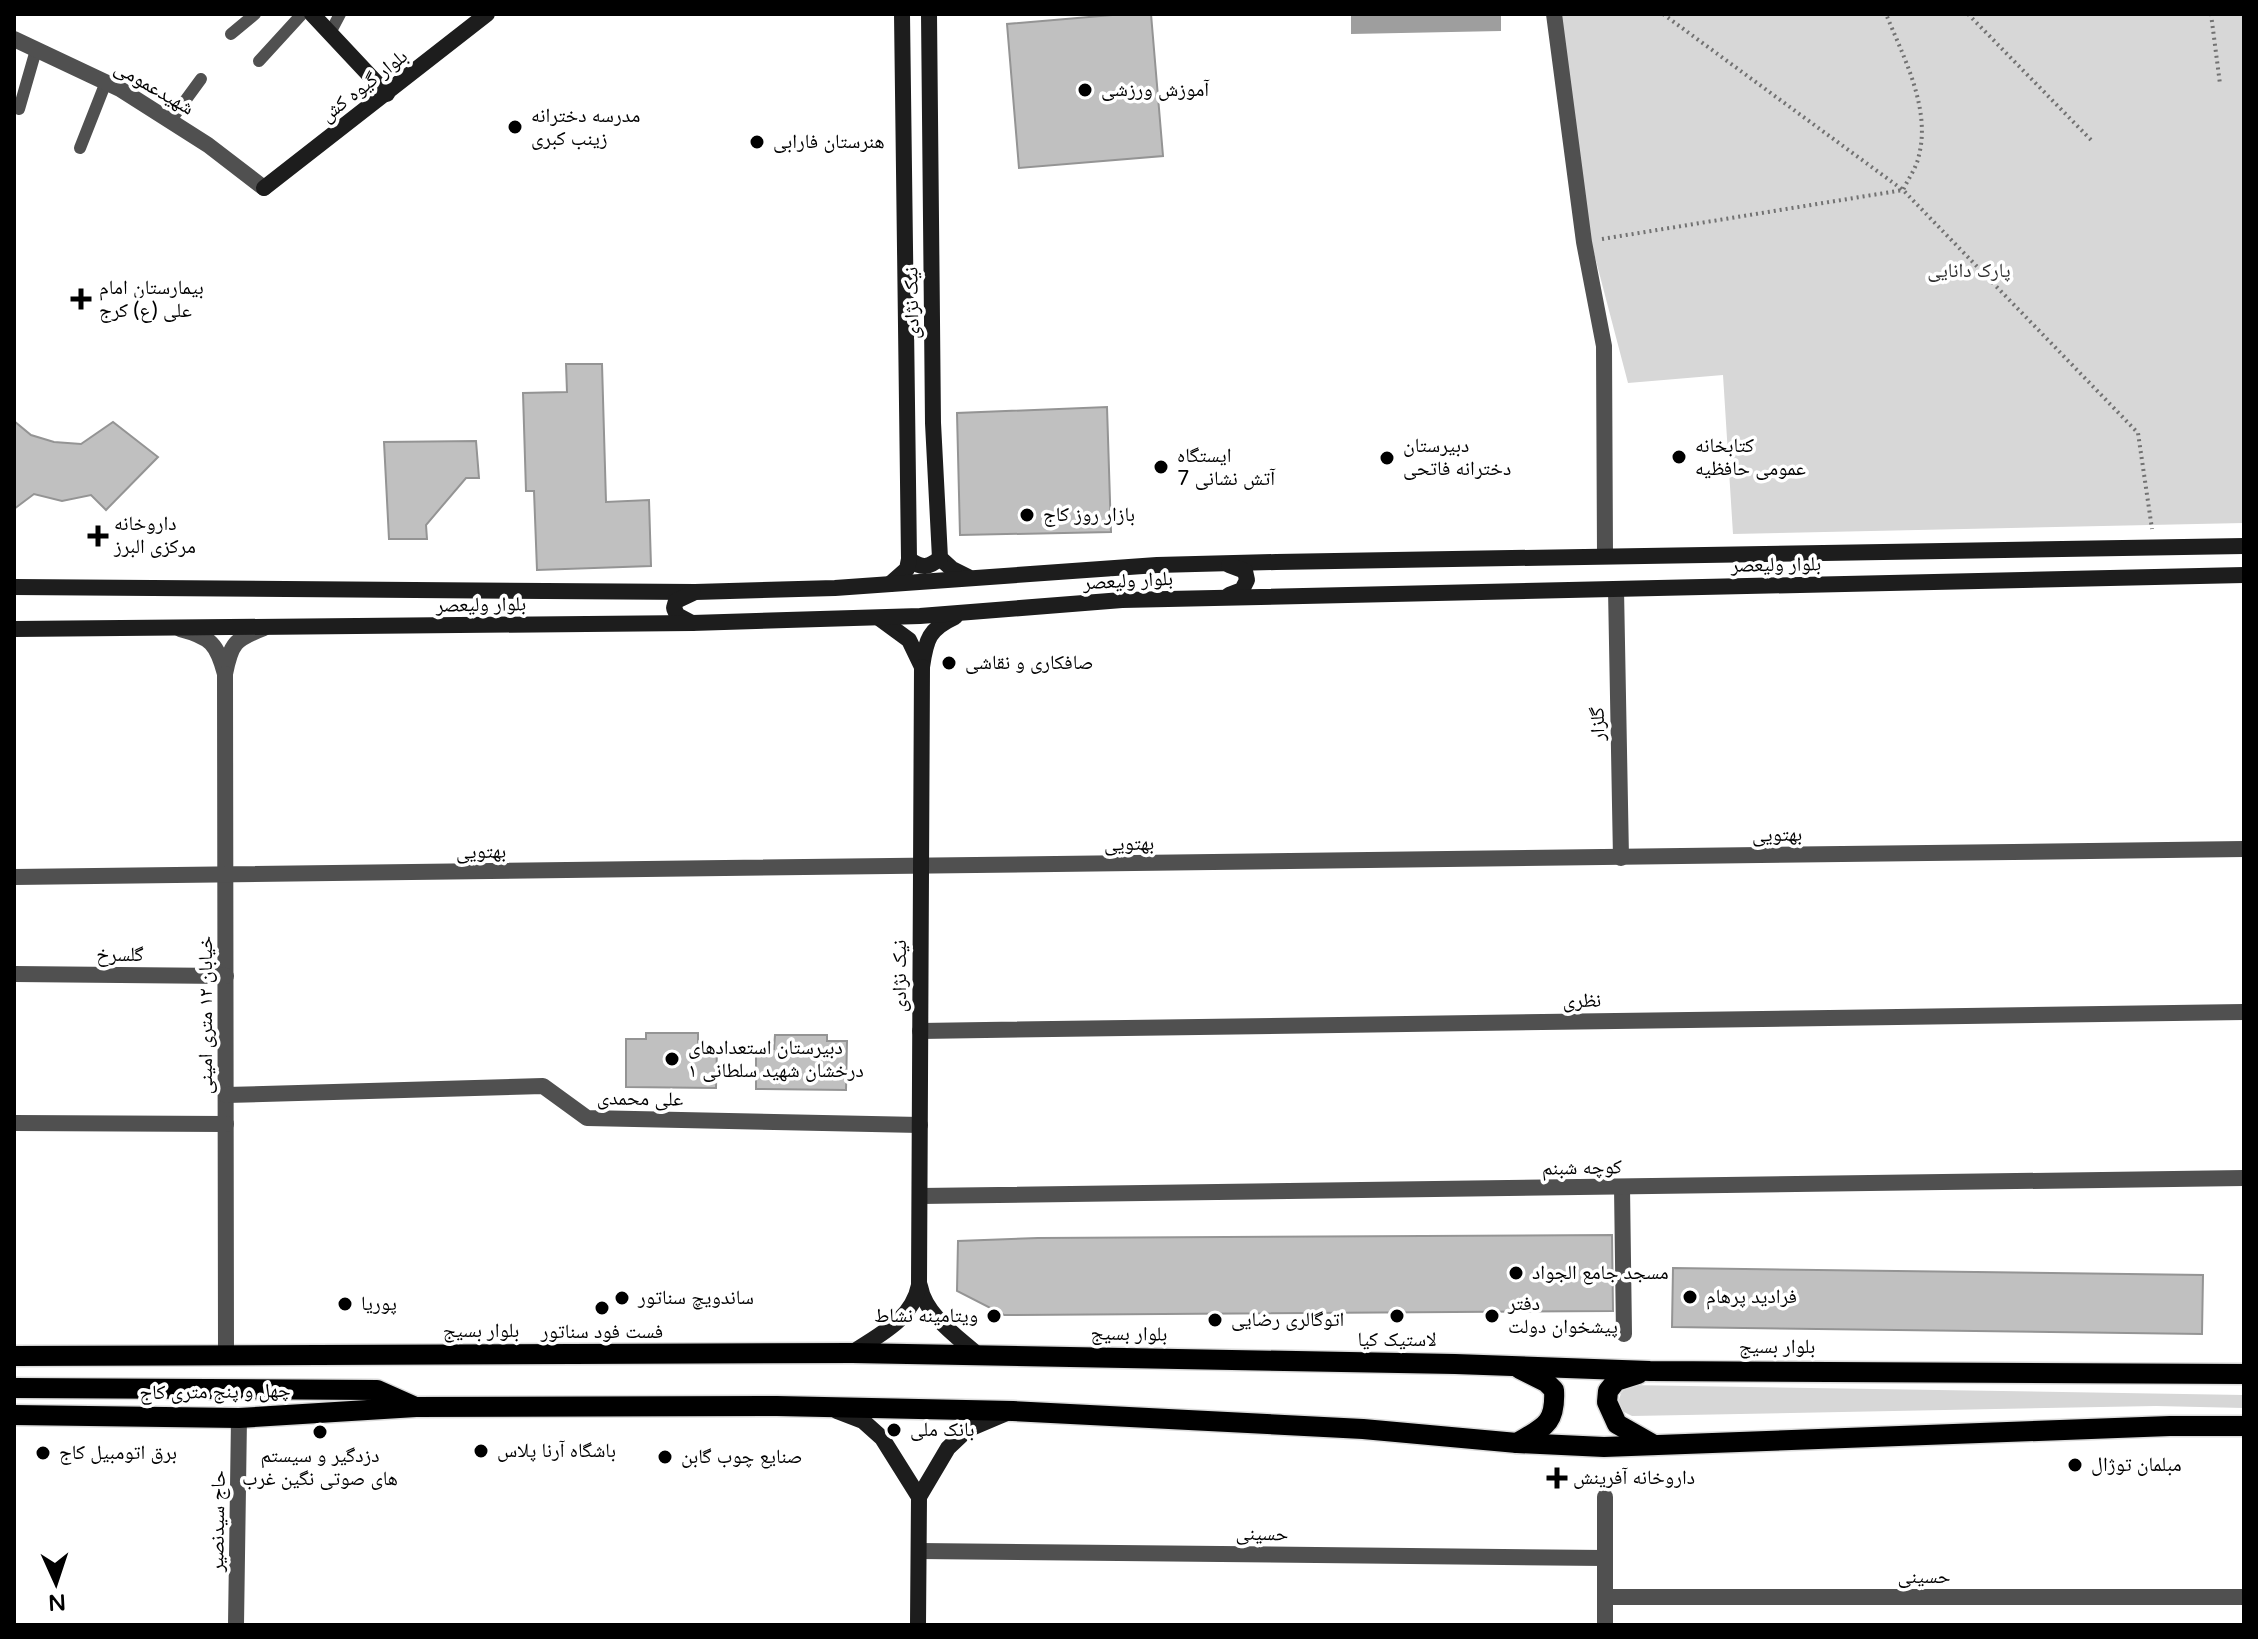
<svg xmlns="http://www.w3.org/2000/svg" width="2258" height="1639" font-family="'Varela Round','Noto Naskh Arabic',sans-serif">
	<style>
		.green { fill: #d7d7d7 }
		.water { fill: #9e9e9e }
		.building { fill: #c0c0c0; stroke: #949494; stroke-width: 2 }
		.lines { fill: none; stroke-linecap: round; stroke-linejoin: round }
		.primary-casing { stroke: #dbdbdb; stroke-width: 23 }
		.path { stroke: #727272; stroke-width: 4; stroke-dasharray: 2 4; stroke-linecap: butt }
		.lane { stroke: #505050; stroke-width: 12 }
		.street { stroke: #505050; stroke-width: 16 }
		.secondary { stroke: #1d1d1d; stroke-width: 16 }
		.primary { stroke: #000; stroke-width: 20 }
		.poi-dot { fill: #000; stroke: #fff; stroke-width: 3 }
		.labels { text-anchor: middle; dominant-baseline: central; stroke-width: 7; stroke-linejoin: round; paint-order: stroke }
		.street-label { font-size: 20px; fill: #000; stroke: #fff }
		.poi-label { font-size: 20px; fill: #000; stroke: #fff; text-anchor: start }
		.park-label { font-size: 20px; fill: #2e2e2e; stroke: #fff }
	</style>
	<rect width="100%" height="100%" fill="#fff"/>
	<g class="green">
		<path d="M 1561,14 L 2244,14 L 2244,523 L 1733,534 L 1723,375 L 1628,383 L 1590,238 Z"/>
		<path d="M 1628,1385 L 2244,1395 L 2244,1408 L 2156,1406 L 1632,1416 L 1622,1411 L 1618,1403 L 1621,1393 Z"/>
	</g>
	<path class="water" d="M 1351,14 L 1501,14 L 1501,31 L 1351,34 Z"/>
	<g class="building">
		<path d="M 1124,14 L 1151,14 L 1163,156 L 1019,168 L 1007,24 Z"/>
		<path d="M 566,364 L 602,364 L 606,502 L 649,500 L 651,566 L 537,570 L 534,491 L 526,491 L 523,393 L 567,392 Z"/>
		<path d="M 1107,407 L 1111,532 L 960,535 L 957,413 Z"/>
		<path d="M 14,421 L 31,435 L 54,442 L 81,444 L 113,422 L 158,457 L 106,510 L 91,495 L 62,501 L 34,494 L 14,509 Z"/>
		<path d="M 476,441 L 479,478 L 466,478 L 426,525 L 427,539 L 389,539 L 384,442 Z"/>
		<path d="M 646,1033 L 698,1033 L 698,1048 L 717,1048 L 716,1088 L 626,1087 L 626,1039 L 646,1039 Z"/>
		<path d="M 775,1035 L 827,1035 L 827,1041 L 847,1041 L 846,1090 L 756,1089 L 756,1049 L 774,1049 Z"/>
		<path d="M 1612,1235 L 1613,1311 L 1004,1315 L 957,1291 L 958,1241 L 1038,1238 Z"/>
		<path d="M 1673,1268 L 2203,1275 L 2202,1334 L 1672,1327 Z"/>
	</g>
	<g class="lines">
		<g class="primary-casing">
			<g id="primary">
				<path d="M 14,1356 L 852,1353 L 1455,1364 L 1650,1371 L 2244,1374"/>
				<path d="M 1638,1374 L 1616,1381 L 1608,1391 L 1607,1402 L 1617,1424 L 1654,1445"/>
				<path d="M 14,1388 L 377,1390 L 413,1406"/>
				<path d="M 14,1415 L 239,1418 L 416,1407 L 777,1406 L 1013,1411 L 1363,1429 L 1517,1443 L 1604,1447 L 2170,1426 L 2244,1426"/>
				<path d="M 1517,1443 C 1544,1427 1556,1424 1554,1390 L 1546,1382 L 1520,1369"/>
			</g>
		</g>
		<g class="path">
			<path d="M 1663,14 L 1903,190 L 2138,433 L 2152,529"/>
			<path d="M 1968,14 L 2093,142"/>
			<path d="M 2211,14 L 2220,84"/>
			<path d="M 1602,239 L 1903,190 C 1908,179 1917,167 1919,155 C 1931,108 1903,56 1886,14"/>
		</g>
		<g class="lane">
			<path d="M 330,33 L 340,14"/>
			<path d="M 231,34 L 255,14"/>
			<path d="M 259,61 L 302,14"/>
			<path d="M 19,109 L 36,50"/>
			<path d="M 171,120 L 201,79"/>
			<path d="M 80,148 L 106,82"/>
		</g>
		<g class="street">
			<path d="M 1554,14 L 1584,242 L 1604,346 L 1605,555"/>
			<path d="M 14,39 L 120,89 L 208,145 L 264,188"/>
			<path d="M 1616,589 L 1621,858"/>
			<path d="M 180,629 C 211,637 217,644 225,674 C 231,643 235,639 264,628"/>
			<path d="M 225,674 L 226,1356"/>
			<path d="M 14,877 L 2244,849"/>
			<path d="M 14,974 L 226,976"/>
			<path d="M 920,1031 L 2244,1012"/>
			<path d="M 226,1095 L 543,1086 L 587,1118 L 920,1125"/>
			<path d="M 14,1123 L 226,1124"/>
			<path d="M 1622,1187 L 1624,1334"/>
			<path d="M 920,1196 L 2244,1178"/>
			<path d="M 919,1551 L 1605,1558"/>
			<path d="M 1605,1597 L 2244,1597"/>
			<path d="M 236,1625 L 239,1418"/>
			<path d="M 1605,1625 L 1605,1497"/>
		</g>
		<g class="secondary">
			<path d="M 312,14 L 387,94"/>
			<path d="M 929,14 L 933,423 L 940,558 L 952,569 L 968,577"/>
			<path d="M 264,188 L 487,14"/>
			<path d="M 909,559 C 921,569 929,568 940,558"/>
			<path d="M 890,584 L 907,569 L 909,559 L 902,14"/>
			<path d="M 14,587 L 695,592 L 835,588 L 1157,565 L 1276,562 L 2244,546"/>
			<path d="M 1229,595 L 1242,590 L 1247,580 L 1245,571 L 1229,565"/>
			<path d="M 879,618 L 909,640 L 922,667 C 926,639 929,629 955,617"/>
			<path d="M 692,623 L 677,615 L 674,608 L 676,601 L 693,593"/>
			<path d="M 14,629 L 692,623 L 920,616 L 1122,600 L 2244,575"/>
			<path d="M 920,1286 C 925,1315 958,1337 978,1355"/>
			<path d="M 852,1353 C 880,1334 912,1320 919,1285 L 922,667"/>
			<path d="M 837,1411 L 863,1421 L 882,1438 L 919,1497"/>
			<path d="M 918,1625 L 919,1497 L 948,1448 L 967,1430 L 1007,1413"/>
		</g>
		<use href="#primary" class="primary"/>
	</g>
	<g class="poi-dot">
		<circle cx="1085" cy="90" r="8"/>
		<circle cx="515" cy="127" r="8"/>
		<circle cx="757" cy="142" r="8"/>
		<path d="M77 287h8v8h8v8h-8v8h-8v-8h-8v-8h8z"/>
		<circle cx="1679" cy="457" r="8"/>
		<circle cx="1387" cy="458" r="8"/>
		<circle cx="1161" cy="467" r="8"/>
		<circle cx="1027" cy="515" r="8"/>
		<path d="M94 524h8v8h8v8h-8v8h-8v-8h-8v-8h8z"/>
		<circle cx="949" cy="663" r="8"/>
		<circle cx="672" cy="1059" r="8"/>
		<circle cx="1516" cy="1273" r="8"/>
		<circle cx="1690" cy="1297" r="8"/>
		<circle cx="622" cy="1298" r="8"/>
		<circle cx="345" cy="1304" r="8"/>
		<circle cx="602" cy="1308" r="8"/>
		<circle cx="994" cy="1316" r="8"/>
		<circle cx="1397" cy="1316" r="8"/>
		<circle cx="1492" cy="1316" r="8"/>
		<circle cx="1215" cy="1320" r="8"/>
		<circle cx="894" cy="1430" r="8"/>
		<circle cx="320" cy="1432" r="8"/>
		<circle cx="481" cy="1451" r="8"/>
		<circle cx="43" cy="1453" r="8"/>
		<circle cx="665" cy="1457" r="8"/>
		<circle cx="2075" cy="1465" r="8"/>
		<path d="M1553 1466h8v8h8v8h-8v8h-8v-8h-8v-8h8z"/>
	</g>
	<g class="labels">
		<g class="street-label">
			<text transform="translate(364 86) rotate(-38)">بلوار گیوه کش</text>
			<text transform="translate(154 88) rotate(30)">شهیدعمومی</text>
			<text transform="translate(912 303) rotate(-91)">نیک نژادی</text>
			<text transform="translate(1776 565) rotate(-1)">بلوار ولیعصر</text>
			<text transform="translate(1128 581) rotate(-3)">بلوار ولیعصر</text>
			<text transform="translate(481 605) rotate(-1)">بلوار ولیعصر</text>
			<text transform="translate(1598 724) rotate(-91)">گلزار</text>
			<text transform="translate(1777 835) rotate(-1)">بهتویی</text>
			<text transform="translate(1129 844) rotate(-1)">بهتویی</text>
			<text transform="translate(481 852) rotate(-1)">بهتویی</text>
			<text x="120" y="955">گلسرخ</text>
			<text transform="translate(900 976) rotate(-90)">نیک نژادی</text>
			<text transform="translate(1582 1001) rotate(-1)">نظری</text>
			<text transform="translate(206 1015) rotate(-90)">خیابان ۱۲ متری امینی</text>
			<text transform="translate(640 1099) rotate(1)">علی محمدی</text>
			<text transform="translate(1582 1168) rotate(-1)">کوچه شبنم</text>
			<text x="481" y="1331">بلوار بسیج</text>
			<text transform="translate(1129 1334) rotate(1)">بلوار بسیج</text>
			<text x="1777" y="1347">بلوار بسیج</text>
			<text transform="translate(215 1392) rotate(-1)">چهل و پنج متری کاج</text>
			<text transform="translate(218 1521) rotate(-89)">حاج سیدنصیر</text>
			<text transform="translate(1262 1534) rotate(1)">حسینی</text>
			<text x="1924" y="1577">حسینی</text>
		</g>
		<g class="poi-label">
			<text x="1101" y="90">آموزش ورزشی</text>
			<text x="531" y="116">مدرسه دخترانه<tspan x="531" dy="23">زینب کبری</tspan></text>
			<text x="773" y="142">هنرستان فارابی</text>
			<text x="99" y="288">بیمارستان امام<tspan x="99" dy="23">علی (ع) کرج</tspan></text>
			<text x="1403" y="446">دبیرستان<tspan x="1403" dy="23">دخترانه فاتحی</tspan></text>
			<text x="1695" y="446">کتابخانه<tspan x="1695" dy="23">عمومی حافظیه</tspan></text>
			<text x="1177" y="456">ایستگاه<tspan x="1177" dy="23">آتش نشانی 7</tspan></text>
			<text x="1043" y="515">بازار روز کاج</text>
			<text x="114" y="524">داروخانه<tspan x="114" dy="23">مرکزی البرز</tspan></text>
			<text x="965" y="663">صافکاری و نقاشی</text>
			<text x="688" y="1048">دبیرستان استعدادهای<tspan x="688" dy="23">درخشان شهید سلطانی ۱</tspan></text>
			<text x="1532" y="1273">مسجد جامع الجواد</text>
			<text x="1706" y="1297">فرادید پرهام</text>
			<text x="638" y="1298">ساندویچ سناتور</text>
			<text x="361" y="1304">پوریا</text>
			<text x="1508" y="1304">دفتر<tspan x="1508" dy="23">پیشخوان دولت</tspan></text>
			<text x="978" y="1316" text-anchor="end">ویتامینه نشاط</text>
			<text x="1231" y="1320">اتوگالری رضایی</text>
			<text x="602" y="1332" text-anchor="middle">فست فود سناتور</text>
			<text x="1397" y="1340" text-anchor="middle">لاستیک کیا</text>
			<text x="910" y="1430">بانک ملی</text>
			<text x="497" y="1451">باشگاه آرنا پلاس</text>
			<text x="59" y="1453">برق اتومبیل کاج</text>
			<text x="320" y="1456" text-anchor="middle">دزدگیر و سیستم<tspan x="320" dy="23">های صوتی نگین غرب</tspan></text>
			<text x="681" y="1457">صنایع چوب گابن</text>
			<text x="2091" y="1465">مبلمان توژال</text>
			<text x="1573" y="1478">داروخانه آفرینش</text>
		</g>
		<g class="park-label">
			<text x="1969" y="271">پارک دانایی</text>
		</g>
	</g>
	<rect width="2258" height="1639" fill="none" stroke="#000000" stroke-width="32"/>
	<g transform="translate(56 1583) rotate(177)" stroke="#ffffff" stroke-width="6" paint-order="stroke">
	<path d="M0-6L14 30L0 20L-14 30Z" fill="#000000"/>
	<text y="-12" font-size="22" font-weight="bold" text-anchor="middle" fill="#000000">N</text>
	</g>
</svg>
